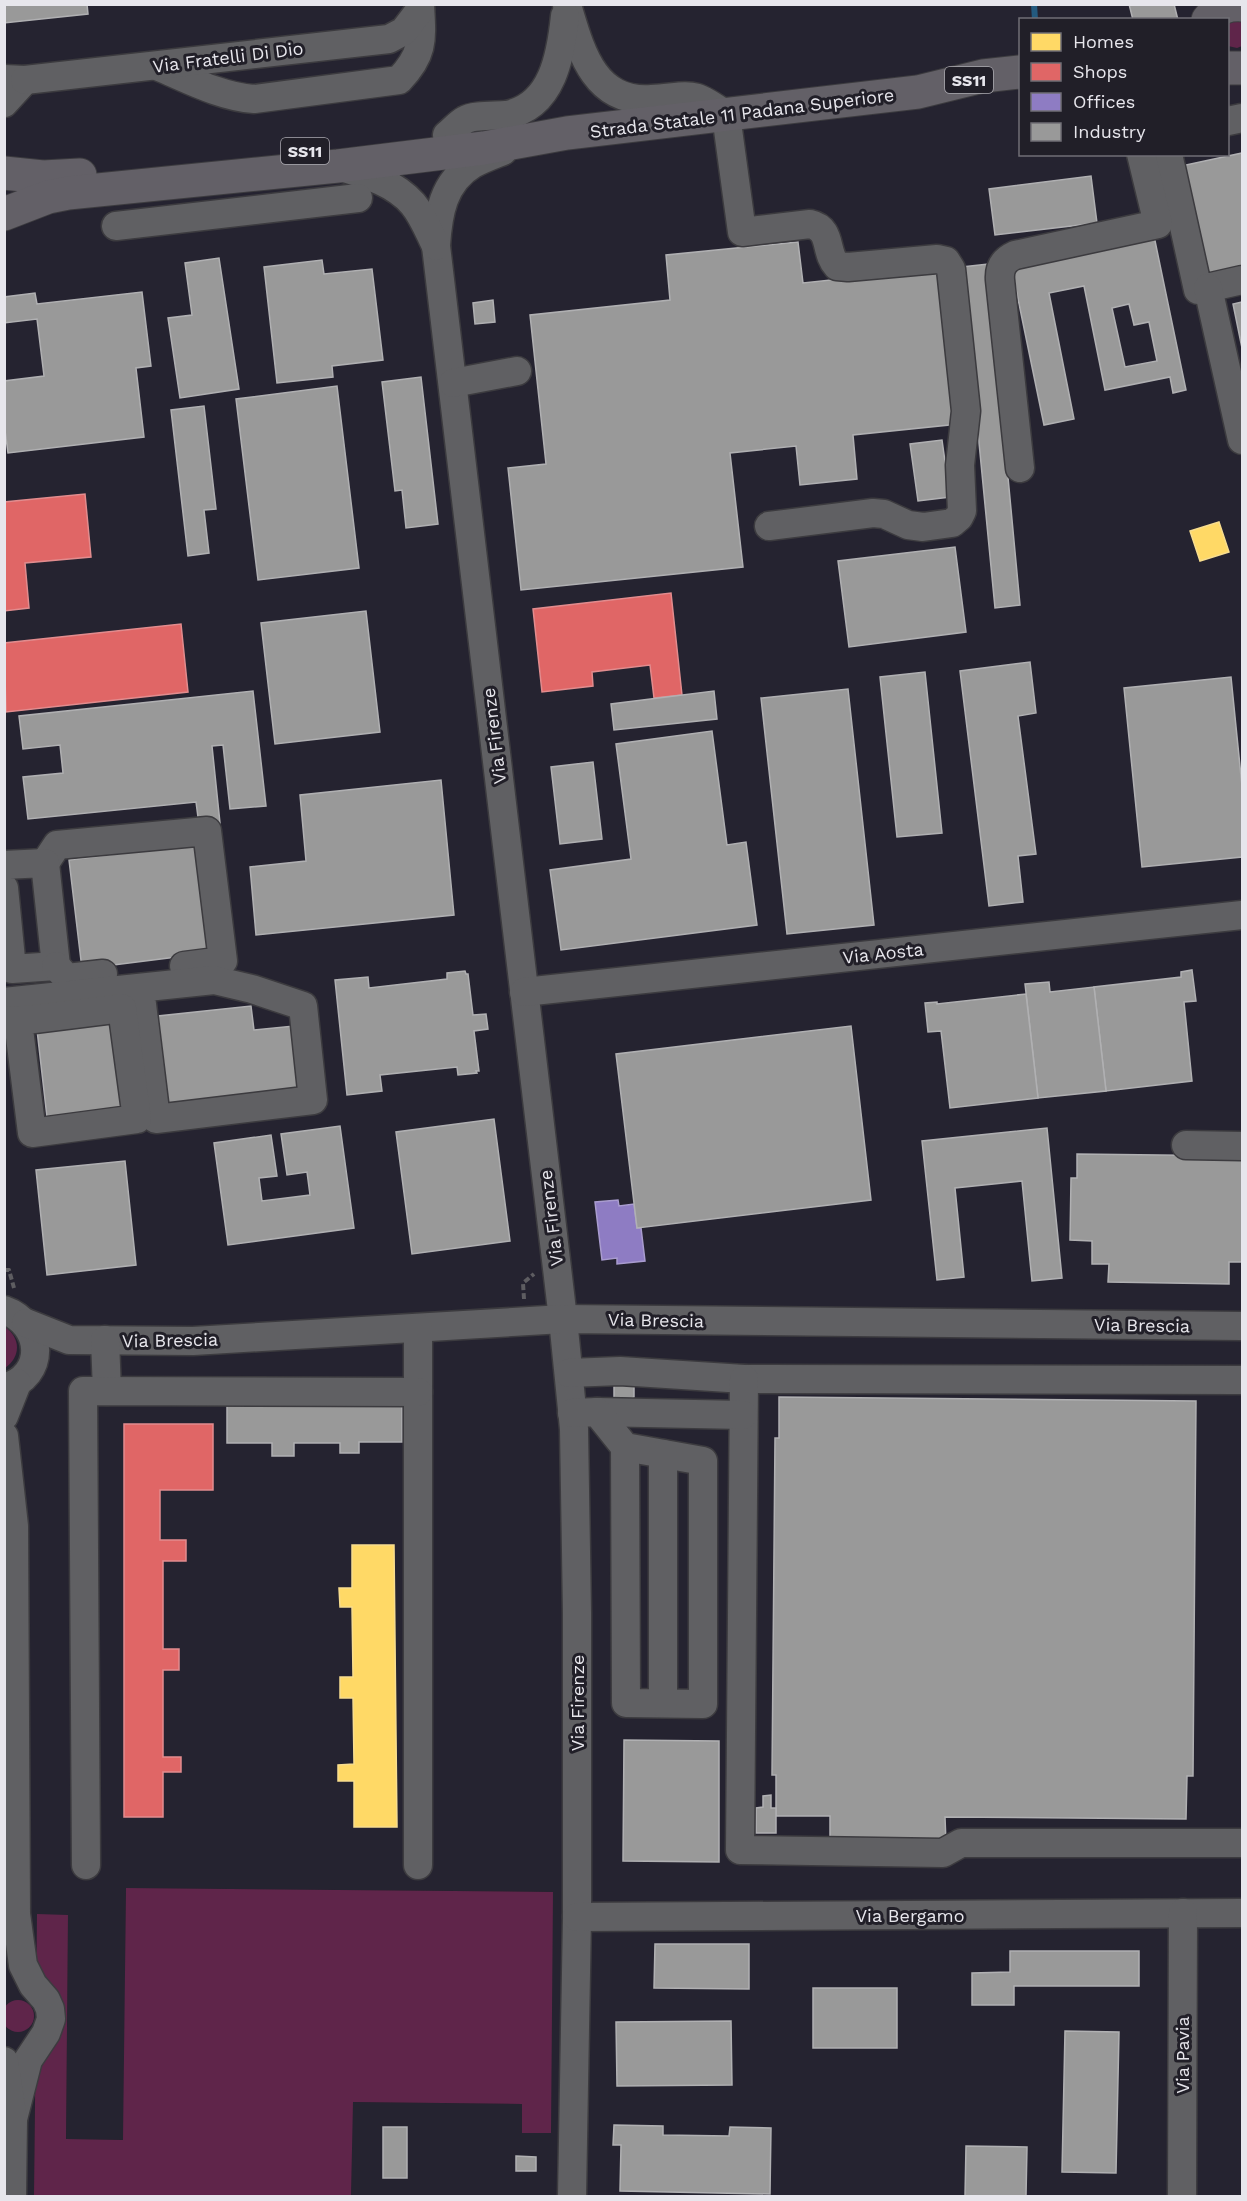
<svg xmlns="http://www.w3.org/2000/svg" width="1247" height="2201" font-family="'Work Sans',sans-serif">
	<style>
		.built { fill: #252330; fill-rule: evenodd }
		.green { fill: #5f254a }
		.homes { fill: #ffd966; stroke: #f8dd8e; stroke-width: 1.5 }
		.shops { fill: #e06666; stroke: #e28c8e; stroke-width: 1.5 }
		.offices { fill: #8e7cc3; stroke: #a99ccf; stroke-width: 1.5 }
		.industry { fill: #999; stroke: #b0b0b2; stroke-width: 1.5; fill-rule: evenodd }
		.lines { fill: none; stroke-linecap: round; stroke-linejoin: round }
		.stream { stroke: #235a7f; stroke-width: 6 }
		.minor-casing { stroke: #3c3b3f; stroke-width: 31 }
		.major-casing { stroke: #3c3b3f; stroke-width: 35 }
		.path { stroke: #5e5d61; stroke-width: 4; stroke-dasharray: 6 3; stroke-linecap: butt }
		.minor { stroke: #606063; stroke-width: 28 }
		.major { stroke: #636067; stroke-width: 33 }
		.labels { text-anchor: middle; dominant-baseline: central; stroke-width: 6; stroke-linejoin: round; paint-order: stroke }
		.shield { fill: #211f28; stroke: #acaab1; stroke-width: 1.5 }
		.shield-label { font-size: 16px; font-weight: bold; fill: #e7e6ec }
		.street-label { font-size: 18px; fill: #e7e6ec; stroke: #211f28 }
	</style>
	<rect width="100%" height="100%" fill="#222126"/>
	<path class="built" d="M 5,5 L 1242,5 L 1242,2196 L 351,2196 L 352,2102 L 522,2104 L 553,1892 L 126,1888 L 124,2140 L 66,2139 L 68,1915 L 36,1975 L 34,2196 L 5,2196 ZM 1020,20 L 1228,20 L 1228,154 L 1020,154 Z"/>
	<g class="green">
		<path d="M 1240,20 L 1242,22 L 1242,46 L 1237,48 L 1228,46 L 1228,22 Z"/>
		<path d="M 5,1327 C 21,1338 21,1357 5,1368 Z"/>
		<path d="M 126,1888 L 553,1892 L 551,2133 L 522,2133 L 522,2104 L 353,2102 L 351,2196 L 34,2196 L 37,1914 L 68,1915 L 66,2139 L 123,2140 Z"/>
		<circle cx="18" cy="2016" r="16"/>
	</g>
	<g class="homes">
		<path d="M 1219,522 L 1229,552 L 1200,561 L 1190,531 Z"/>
		<path d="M 352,1545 L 394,1545 L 397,1827 L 354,1827 L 354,1781 L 338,1781 L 338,1765 L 354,1764 L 353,1698 L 340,1698 L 340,1677 L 353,1677 L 352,1607 L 340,1607 L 339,1588 L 352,1588 Z"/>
	</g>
	<g class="shops">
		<path d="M 85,494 L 91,557 L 25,563 L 29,608 L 4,611 L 4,502 Z"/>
		<path d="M 671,593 L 682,695 L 654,698 L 650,665 L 592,672 L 593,686 L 542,692 L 533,609 Z"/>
		<path d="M 181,624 L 188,692 L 6,712 L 4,643 Z"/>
		<path d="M 124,1424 L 213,1424 L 213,1490 L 160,1490 L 160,1540 L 186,1540 L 186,1561 L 163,1561 L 163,1649 L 179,1649 L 179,1670 L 163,1670 L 163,1757 L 181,1757 L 181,1772 L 163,1772 L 163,1817 L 124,1817 Z"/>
	</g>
	<path class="offices" d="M 618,1200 L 619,1206 L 634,1204 L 637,1228 L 641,1228 L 645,1261 L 617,1264 L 617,1258 L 602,1260 L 595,1202 Z"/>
	<g class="industry">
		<path d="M 4,4 L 87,4 L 88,14 L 4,23 Z"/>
		<path d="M 1129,4 L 1174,4 L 1178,20 L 1133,20 Z"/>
		<path d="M 1242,153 L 1242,268 L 1206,276 L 1181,166 Z"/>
		<path d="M 1091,176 L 1097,223 L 995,235 L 989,189 Z"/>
		<path d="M 1154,236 L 1186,390 L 1173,393 L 1170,377 L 1105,390 L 1084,286 L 1049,293 L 1074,419 L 1044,425 L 1011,265 ZM 1129,304 L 1134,325 L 1149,322 L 1157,361 L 1125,367 L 1112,308 Z"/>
		<path d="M 798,242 L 803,283 L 943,268 L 959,424 L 853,435 L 857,479 L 800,485 L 796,446 L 730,453 L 743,567 L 521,590 L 508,468 L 546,464 L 530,315 L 670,300 L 666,255 Z"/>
		<path d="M 219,258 L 239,389 L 180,398 L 168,318 L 192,315 L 185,263 Z"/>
		<path d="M 322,260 L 324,274 L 372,269 L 383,360 L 332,366 L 333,377 L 277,383 L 264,267 Z"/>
		<path d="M 988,264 L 1020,605 L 995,608 L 962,267 Z"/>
		<path d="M 142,292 L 151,366 L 136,368 L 144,437 L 8,453 L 4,423 L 4,381 L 44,376 L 37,319 L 4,323 L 4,297 L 35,293 L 37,304 Z"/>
		<path d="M 493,300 L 495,322 L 475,324 L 473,303 Z"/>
		<path d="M 1242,302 L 1242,348 L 1233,304 Z"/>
		<path d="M 421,377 L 438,524 L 406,528 L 402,490 L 395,491 L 382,382 Z"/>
		<path d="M 337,386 L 359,568 L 258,580 L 236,399 Z"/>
		<path d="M 204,406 L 216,509 L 204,510 L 209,553 L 188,556 L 171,410 Z"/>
		<path d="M 942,440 L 950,497 L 918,501 L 910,444 Z"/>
		<path d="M 955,547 L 966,632 L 849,647 L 838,561 Z"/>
		<path d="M 366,611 L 380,732 L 275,744 L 261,623 Z"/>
		<path d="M 1030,662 L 1036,713 L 1018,716 L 1036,854 L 1018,856 L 1023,902 L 989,906 L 960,671 Z"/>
		<path d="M 925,672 L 942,833 L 897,837 L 880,677 Z"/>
		<path d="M 1231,677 L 1242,786 L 1242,857 L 1142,867 L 1124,688 Z"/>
		<path d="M 848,689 L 874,925 L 787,934 L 761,698 Z"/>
		<path d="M 253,691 L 266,806 L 230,809 L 223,745 L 212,746 L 220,823 L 199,825 L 196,802 L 28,819 L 23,777 L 63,773 L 60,745 L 23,749 L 19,716 Z"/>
		<path d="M 714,691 L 717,719 L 614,730 L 611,704 Z"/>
		<path d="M 712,731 L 727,845 L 746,842 L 757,925 L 561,950 L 550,870 L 631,859 L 616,744 Z"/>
		<path d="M 593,762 L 602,839 L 560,844 L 551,767 Z"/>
		<path d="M 441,780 L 454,915 L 256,935 L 250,867 L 306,861 L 300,795 Z"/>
		<path d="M 203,843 L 216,952 L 82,969 L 69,860 Z"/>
		<path d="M 1192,970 L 1196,1001 L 1184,1002 L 1192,1081 L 1106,1091 L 1094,987 L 1181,977 L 1181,972 Z"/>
		<path d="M 465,971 L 466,974 L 468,974 L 473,1015 L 486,1014 L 488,1029 L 474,1031 L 479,1071 L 476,1071 L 477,1073 L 458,1075 L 457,1067 L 380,1075 L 382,1091 L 347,1095 L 335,980 L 368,977 L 369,988 L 447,979 L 447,973 Z"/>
		<path d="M 1049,982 L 1050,992 L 1094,987 L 1106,1091 L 1038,1098 L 1025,984 Z"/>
		<path d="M 1026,994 L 1038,1098 L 950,1108 L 941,1031 L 928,1032 L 925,1003 L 937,1002 L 937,1004 Z"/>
		<path d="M 251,1006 L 254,1030 L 304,1025 L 308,1093 L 169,1108 L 158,1016 Z"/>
		<path d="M 112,1022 L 123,1117 L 48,1126 L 37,1030 Z"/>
		<path d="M 851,1026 L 871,1200 L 637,1228 L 616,1054 Z"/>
		<path d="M 494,1119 L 510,1241 L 412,1254 L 396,1132 Z"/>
		<path d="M 340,1126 L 354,1228 L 228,1245 L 214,1143 L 271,1135 L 277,1176 L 259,1178 L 262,1201 L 310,1195 L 307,1172 L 287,1175 L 281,1134 Z"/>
		<path d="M 1047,1128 L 1062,1278 L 1032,1281 L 1022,1181 L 955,1188 L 964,1277 L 937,1280 L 922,1141 Z"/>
		<path d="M 1077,1154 L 1242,1156 L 1242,1262 L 1229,1262 L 1229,1284 L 1108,1282 L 1109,1264 L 1092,1264 L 1092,1241 L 1070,1240 L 1071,1178 L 1077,1178 Z"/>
		<path d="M 125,1161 L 136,1265 L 47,1275 L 36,1170 Z"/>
		<path d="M 614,1379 L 634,1384 L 634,1397 L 624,1402 L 614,1402 Z"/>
		<path d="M 779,1397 L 1196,1401 L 1193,1776 L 1187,1776 L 1186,1819 L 945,1817 L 946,1843 L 830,1841 L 830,1816 L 776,1816 L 776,1775 L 772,1775 L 775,1438 L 779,1438 Z"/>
		<path d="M 227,1404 L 402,1404 L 402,1442 L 359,1442 L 359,1453 L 340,1453 L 340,1443 L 294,1443 L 294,1456 L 272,1456 L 272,1443 L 227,1443 Z"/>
		<path d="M 624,1740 L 719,1741 L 719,1862 L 623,1861 Z"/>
		<path d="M 771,1795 L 771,1808 L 776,1808 L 776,1833 L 756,1833 L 756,1808 L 763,1807 L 763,1796 Z"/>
		<path d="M 655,1944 L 749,1944 L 749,1989 L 654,1988 Z"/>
		<path d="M 1010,1951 L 1139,1951 L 1139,1986 L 1014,1986 L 1014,2005 L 972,2005 L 972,1973 L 1010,1972 Z"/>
		<rect x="813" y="1988" width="84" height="60"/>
		<path d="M 731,2021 L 732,2085 L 617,2086 L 616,2022 Z"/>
		<path d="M 1065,2031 L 1119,2032 L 1116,2173 L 1062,2172 Z"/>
		<path d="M 614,2125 L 663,2126 L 663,2135 L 729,2136 L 730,2127 L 771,2128 L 770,2194 L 620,2191 L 621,2145 L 613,2145 Z"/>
		<rect x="383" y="2127" width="24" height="51"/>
		<path d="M 966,2146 L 1027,2147 L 1026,2196 L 965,2196 Z"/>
		<path d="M 516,2156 L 536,2157 L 536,2171 L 516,2171 Z"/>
	</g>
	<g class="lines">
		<path class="stream" d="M 1034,4 L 1035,20"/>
		<g class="minor-casing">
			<g id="minor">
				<path d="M 567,5 C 580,48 593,104 652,99 C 693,96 691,90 726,115 L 742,232 L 810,224 C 833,229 824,252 837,266 L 848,267 L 937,259 L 946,261 L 951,269 L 966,411 L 960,465 L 962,511 L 959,517 L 952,523 L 923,527 L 908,525 L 884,514 L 873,513 L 769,526"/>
				<path d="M 157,66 C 188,79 221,97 254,99 L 399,80 C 424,54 422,40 420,5"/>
				<path d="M 4,79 L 25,80 L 4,103"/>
				<path d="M 25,80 L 389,39 L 404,31 L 420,10"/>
				<path d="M 1228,121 L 1242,118"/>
				<path d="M 447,135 C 453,130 459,123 465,120 C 473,115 495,116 506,115 C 553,107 561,54 565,16"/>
				<path d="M 503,151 C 493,155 482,159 473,164 C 443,182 438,214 436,246 L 563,1319 L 574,1429 L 577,1613 L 577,1917 L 572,2196"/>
				<path d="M 1168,154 L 1198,290 L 1242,280"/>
				<path d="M 338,166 C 364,174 394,182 413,204 C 423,216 429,232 436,246"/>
				<path d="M 116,226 L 358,198"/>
				<path d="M 1208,288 L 1242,440"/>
				<path d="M 453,383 L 517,371"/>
				<path d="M 1020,468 L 1000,280 C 999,267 1004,260 1015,255 L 1158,224 L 1141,154"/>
				<path d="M 45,863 L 57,845 L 207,831 L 223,961 L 184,966"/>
				<path d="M 4,865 L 45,863 L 56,966 L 12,969 L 4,888"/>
				<path d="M 56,966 L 67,978 L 103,974"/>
				<path d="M 524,992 L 1242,915"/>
				<path d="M 4,1002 L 214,980 L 252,989 L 303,1006 L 313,1100 L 156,1119 L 140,988"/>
				<path d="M 4,1020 L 18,1021 L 122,1008 L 137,1119 L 32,1133 L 18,1021"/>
				<path d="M 1186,1145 L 1242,1146"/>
				<path d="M 4,1310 C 44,1324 47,1376 4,1388"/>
				<path d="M 26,1323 L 69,1340 L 193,1341 L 563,1319 L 1242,1326"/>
				<path d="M 418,1328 L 418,1865"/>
				<path d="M 105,1340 L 107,1391"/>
				<path d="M 569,1373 L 620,1371 L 744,1379 L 1242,1380"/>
				<path d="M 744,1379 L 740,1850 L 943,1853 L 961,1843 L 1242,1843"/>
				<path d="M 597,1412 L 743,1415"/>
				<path d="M 572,1413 L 597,1412 L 625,1447 L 626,1703 L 703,1704 L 703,1461 L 625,1447"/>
				<path d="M 4,1416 L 17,1383"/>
				<path d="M 4,1436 L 14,1526 L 16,1914 L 23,1965 L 33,1985 L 46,2000 L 50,2009 L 51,2019 L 46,2033 L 28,2060 L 13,2119"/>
				<path d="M 663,1703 L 663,1454"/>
				<path d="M 86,1865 L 83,1391 L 418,1392"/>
				<path d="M 577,1917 L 1242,1913"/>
				<path d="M 4,2061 L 13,2119 L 12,2196"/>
				<path d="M 1182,2196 L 1183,1913"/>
			</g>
		</g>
		<g class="major-casing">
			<g id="major">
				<path d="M 1208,20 C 1217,8 1228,4 1242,5"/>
				<path d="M 1228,68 L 1242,68"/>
				<path d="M 4,173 L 43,177 L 80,175"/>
				<path d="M 4,214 L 48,197 L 68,193 L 338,166 L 484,148 L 567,133 L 918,92 L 983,76 L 1020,72"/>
			</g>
		</g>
		<g class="path">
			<path d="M 4,1270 L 9,1270 L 14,1288"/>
			<path d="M 524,1299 L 523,1283 L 534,1274"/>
		</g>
		<use href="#minor" class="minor"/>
		<use href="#major" class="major"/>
	</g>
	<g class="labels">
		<g class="shield">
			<rect x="945" y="67" width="48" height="26" rx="4.5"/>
			<rect x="281" y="138" width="48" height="26" rx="4.5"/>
		</g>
		<g class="shield-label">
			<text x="969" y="80">SS11</text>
			<text x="305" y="151">SS11</text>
		</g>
		<g class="street-label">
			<text transform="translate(228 57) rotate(-7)">Via Fratelli Di Dio</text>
			<text transform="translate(742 113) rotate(-7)">Strada Statale 11 Padana Superiore</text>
			<text transform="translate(494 736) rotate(-97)">Via Firenze</text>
			<text transform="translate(883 953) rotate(-6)">Via Aosta</text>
			<text transform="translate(551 1218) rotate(-97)">Via Firenze</text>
			<text transform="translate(656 1320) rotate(1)">Via Brescia</text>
			<text transform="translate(1142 1325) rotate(1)">Via Brescia</text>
			<text transform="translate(170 1340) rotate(-1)">Via Brescia</text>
			<text transform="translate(577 1703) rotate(-90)">Via Firenze</text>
			<text x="910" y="1915">Via Bergamo</text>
			<text transform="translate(1182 2055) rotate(-90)">Via Pavia</text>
		</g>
	</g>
	<rect width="1247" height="2201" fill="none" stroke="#e7e6ec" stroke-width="12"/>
	<rect x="1019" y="18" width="210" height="138" fill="#211f28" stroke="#706f76" stroke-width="1.5"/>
	<rect x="1031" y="33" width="30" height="18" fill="#ffd966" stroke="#706f76" stroke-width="1.5"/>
	<text x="1073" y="48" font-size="18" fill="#e7e6ec">Homes</text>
	<rect x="1031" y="63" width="30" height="18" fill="#e06666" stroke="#706f76" stroke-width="1.5"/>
	<text x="1073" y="78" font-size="18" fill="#e7e6ec">Shops</text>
	<rect x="1031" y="93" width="30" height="18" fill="#8e7cc3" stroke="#706f76" stroke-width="1.5"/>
	<text x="1073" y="108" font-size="18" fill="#e7e6ec">Offices</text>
	<rect x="1031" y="123" width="30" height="18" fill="#999999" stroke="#706f76" stroke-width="1.5"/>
	<text x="1073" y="138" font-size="18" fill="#e7e6ec">Industry</text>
</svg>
